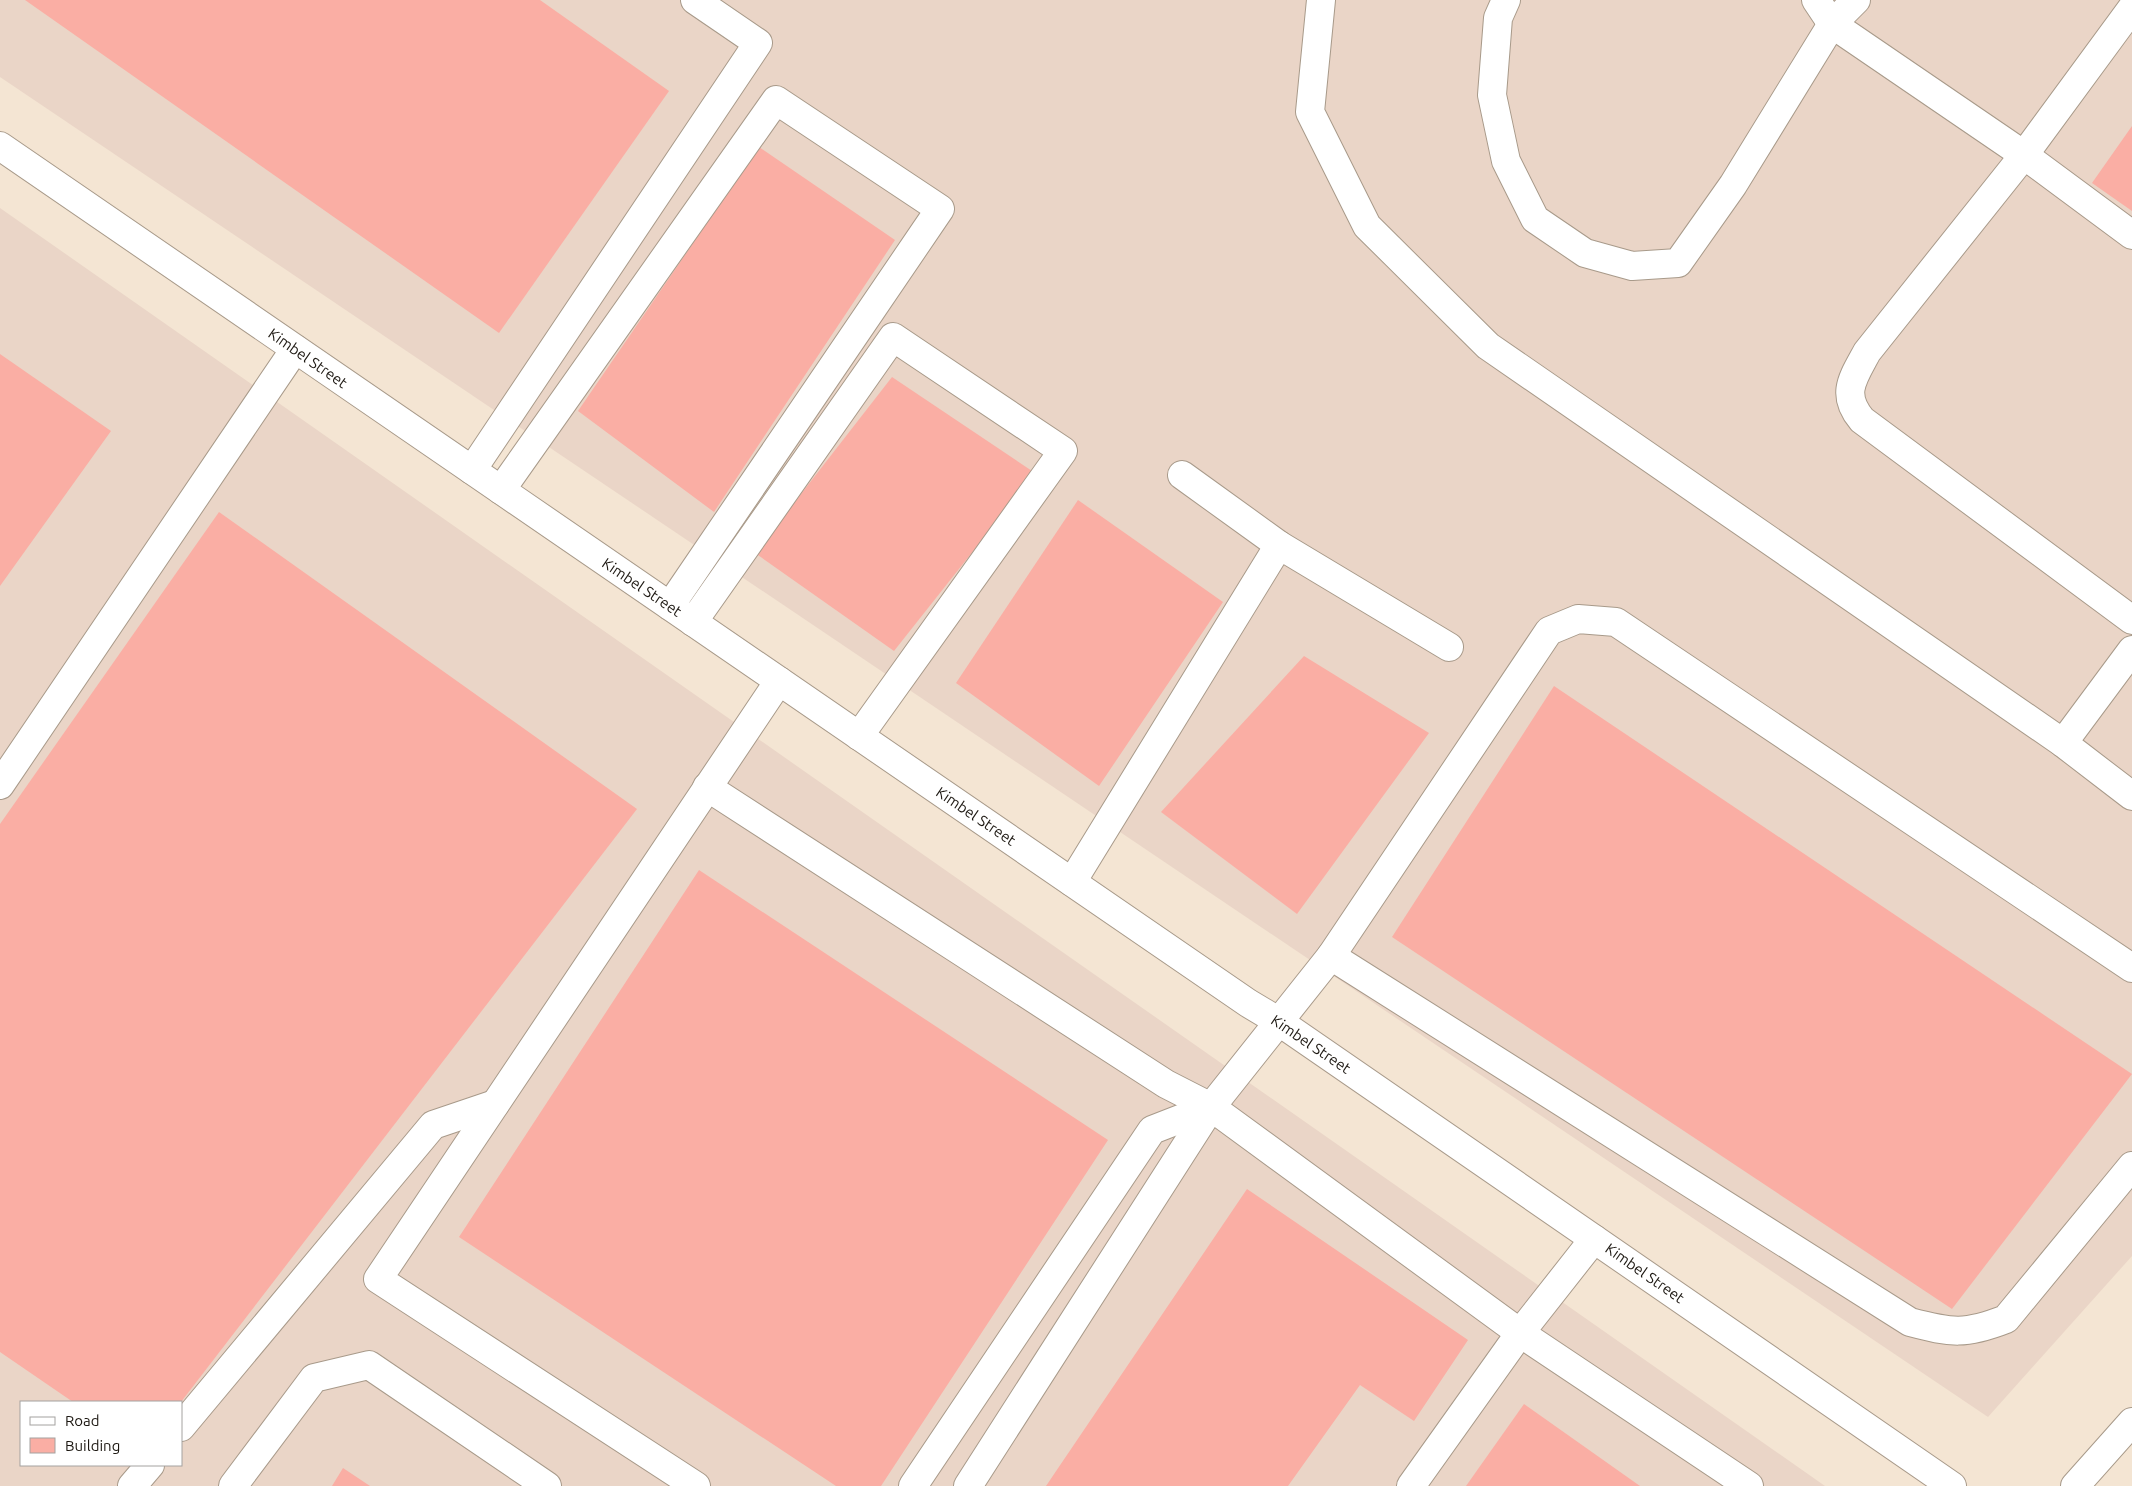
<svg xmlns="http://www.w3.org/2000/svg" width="2132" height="1486" font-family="Ubuntu,sans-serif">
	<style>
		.industrial { fill: #ead5c7; fill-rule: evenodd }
		.building { fill: #faaea4 }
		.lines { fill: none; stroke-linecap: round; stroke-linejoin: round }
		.minor-casing { stroke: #a89a8a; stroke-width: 30 }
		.major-casing { stroke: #a89a8a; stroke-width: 30 }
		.minor { stroke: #fff; stroke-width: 28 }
		.major { stroke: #fff; stroke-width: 28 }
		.labels { text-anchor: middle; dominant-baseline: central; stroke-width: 4.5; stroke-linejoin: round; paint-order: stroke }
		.street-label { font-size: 15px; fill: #1c1711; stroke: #fff }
	</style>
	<rect width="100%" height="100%" fill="#f4e5d3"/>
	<g class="industrial">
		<path d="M 0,0 L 2132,0 L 2132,1256 L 1988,1417 L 0,77 Z"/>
		<path d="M 0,208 L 1825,1486 L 0,1486 ZM 21,1402 L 181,1402 L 181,1465 L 21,1465 Z"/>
	</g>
	<g class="building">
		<path d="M 25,0 L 540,0 L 669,91 L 499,333 Z"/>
		<path d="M 2132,126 L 2132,211 L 2092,183 Z"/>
		<path d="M 759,147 L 895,240 L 714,512 L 578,411 Z"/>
		<path d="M 0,354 L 111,431 L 0,586 Z"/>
		<path d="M 892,377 L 1035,473 L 894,651 L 755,553 Z"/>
		<path d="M 1078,500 L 1223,602 L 1099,786 L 956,683 Z"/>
		<path d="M 219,512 L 637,809 L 181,1402 L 73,1402 L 0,1352 L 0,824 Z"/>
		<path d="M 1304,656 L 1429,733 L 1297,914 L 1161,812 Z"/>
		<path d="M 1554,686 L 2132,1074 L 1952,1309 L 1392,937 Z"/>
		<path d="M 699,870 L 1108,1140 L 881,1486 L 836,1486 L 459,1237 Z"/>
		<path d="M 1247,1189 L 1468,1340 L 1414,1421 L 1360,1385 L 1288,1486 L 1046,1486 Z"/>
		<path d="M 1524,1404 L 1640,1486 L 1466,1486 Z"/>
		<path d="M 343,1468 L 370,1486 L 332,1486 Z"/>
	</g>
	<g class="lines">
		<g class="minor-casing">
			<g id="minor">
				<path d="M 1321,0 L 1310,112 L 1367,226 L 1488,346 L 2063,743 L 2132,796"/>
				<path d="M 1506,0 L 1498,18 L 1492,95 L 1506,161 L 1535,219 L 1585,253 L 1632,266 L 1678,263 L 1733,185 L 1832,24 L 1856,0"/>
				<path d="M 1816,0 L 1832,24 L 2024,155 L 2132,235"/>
				<path d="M 2132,8 L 2024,155 L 1867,352 C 1853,378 1840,394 1862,420 L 2132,620"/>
				<path d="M 0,146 L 1248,1003 L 1278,1021 L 1952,1486"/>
				<path d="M 472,470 L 758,43 L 695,0"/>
				<path d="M 1182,475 L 1279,545"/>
				<path d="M 501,490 L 776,100 L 940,209 L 670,606"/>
				<path d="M 693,622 L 893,337 L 1063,451 L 859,736"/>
				<path d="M 2063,743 L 2132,650"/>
				<path d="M 0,785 L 295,349"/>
				<path d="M 707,787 L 1166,1084 L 1211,1107 L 1520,1333 L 1749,1486"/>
				<path d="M 1072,882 L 1279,545 L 1449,647"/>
				<path d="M 1331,956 L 1910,1322 C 1952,1333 1965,1335 2006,1319 L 2132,1166"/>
				<path d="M 181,1427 L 433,1125 L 495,1104"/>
				<path d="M 132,1486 L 150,1465"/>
				<path d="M 233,1486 L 314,1378 L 369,1365 L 547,1486"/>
				<path d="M 696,1486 L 378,1279 L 779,681"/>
				<path d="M 913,1486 L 1152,1130 L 1211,1107"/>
				<path d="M 968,1486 L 1211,1107 L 1331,956 L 1549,631 L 1578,619 L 1616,622 L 2132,968"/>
				<path d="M 1411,1486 L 1520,1333 L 1594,1239"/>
			</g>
		</g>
		<g class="major-casing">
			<path id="major" d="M 2075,1486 L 2132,1422"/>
		</g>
		<use href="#minor" class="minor"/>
		<use href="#major" class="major"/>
	</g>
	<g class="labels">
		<g class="street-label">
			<text transform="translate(308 358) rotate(35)">Kimbel Street</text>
			<text transform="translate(642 587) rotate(34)">Kimbel Street</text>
			<text transform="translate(976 816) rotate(34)">Kimbel Street</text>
			<text transform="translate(1311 1044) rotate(34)">Kimbel Street</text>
			<text transform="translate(1645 1273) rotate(35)">Kimbel Street</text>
		</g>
	</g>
	<rect x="20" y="1401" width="162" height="65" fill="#ffffff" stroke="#a4a2a0"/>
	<rect x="30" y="1417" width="25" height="8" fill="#ffffff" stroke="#a4a2a0"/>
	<text x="65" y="1426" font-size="15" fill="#1c1711">Road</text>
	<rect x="30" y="1438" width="25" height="15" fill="#faaea4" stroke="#a4a2a0"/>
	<text x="65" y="1451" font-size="15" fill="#1c1711">Building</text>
</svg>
